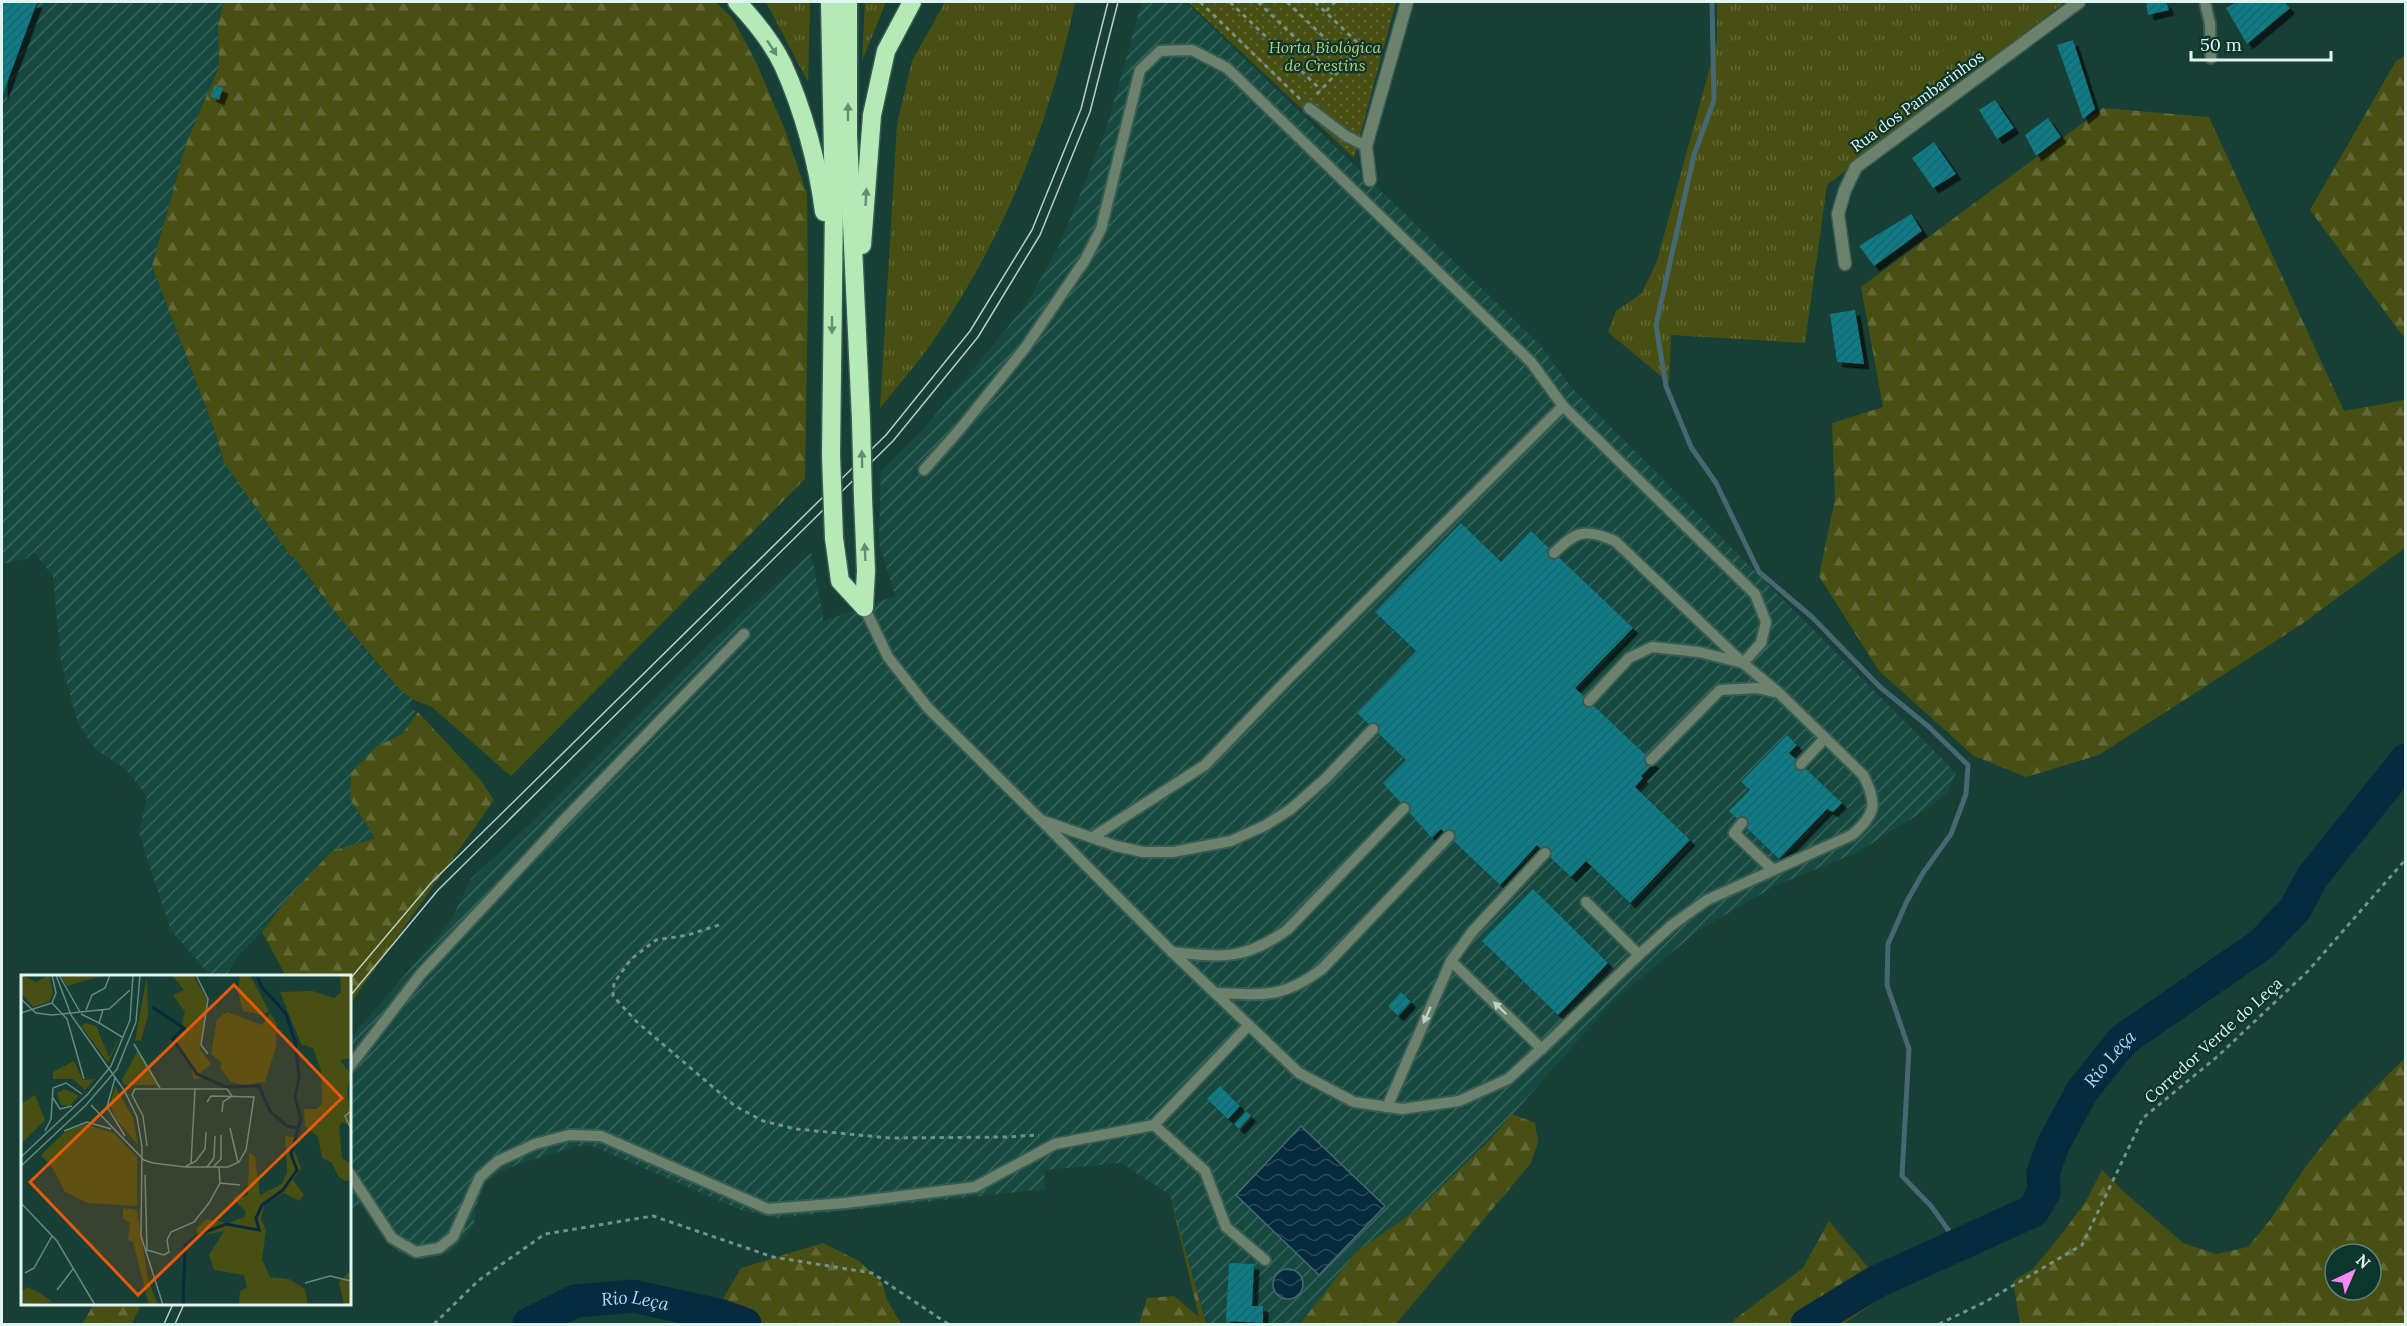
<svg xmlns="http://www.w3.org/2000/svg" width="2407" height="1326" font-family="Lora,serif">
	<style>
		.industrial { fill: url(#industrial-furrows) }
		.grass { fill: url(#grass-tufts) }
		.forest { fill: url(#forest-firs); fill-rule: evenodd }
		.garden { fill: url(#garden-dots) }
		.water { fill: url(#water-waves); stroke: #476773; stroke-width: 1.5 }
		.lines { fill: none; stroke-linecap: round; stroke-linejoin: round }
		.stream { stroke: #476773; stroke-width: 5 }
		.river { stroke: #062a3e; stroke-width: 33 }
		.building { fill: url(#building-hatch); filter: url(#shadow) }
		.service-casing { stroke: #385c54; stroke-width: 14 }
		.minor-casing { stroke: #385c54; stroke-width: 15 }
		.motorway-casing { stroke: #385c54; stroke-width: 21 }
		.path { stroke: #72918a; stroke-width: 3; stroke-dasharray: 4.5 4.5; stroke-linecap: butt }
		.service { stroke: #6d826d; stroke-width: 10 }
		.minor { stroke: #6d826d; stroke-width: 12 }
		.motorway { stroke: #b4eab6; stroke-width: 18 }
		.tram { stroke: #b6cfc8; stroke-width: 1.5 }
		.motorway-bridge-casing { stroke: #385c54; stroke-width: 21; stroke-linecap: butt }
		.motorway-bridge { stroke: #b4eab6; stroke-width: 18 }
		.oneway { fill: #609071 }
		.oneway2 { fill: #bed2c8 }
		.labels { text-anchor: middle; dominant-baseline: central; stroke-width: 4.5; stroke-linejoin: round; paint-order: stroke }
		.park-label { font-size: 16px; font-style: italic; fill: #c2d072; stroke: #0c352c }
		.street-label { font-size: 16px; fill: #e0f5ef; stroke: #0c352c }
		.water-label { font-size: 18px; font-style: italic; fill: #a8dcfe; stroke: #0c352c }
		.inset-river { fill: none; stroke: #062a3e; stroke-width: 3 }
		.inset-road { fill: none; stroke: #688880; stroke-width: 1.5 }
		.view { fill: #e8590c; fill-opacity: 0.15; stroke: #e8590c; stroke-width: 3 }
		.inset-edge { fill: none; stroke: #e0f5ef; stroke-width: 3 }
	</style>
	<defs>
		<pattern id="industrial-furrows" width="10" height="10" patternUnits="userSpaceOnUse" patternTransform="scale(1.5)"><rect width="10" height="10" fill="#164a40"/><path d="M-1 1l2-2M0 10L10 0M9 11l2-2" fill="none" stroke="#38655c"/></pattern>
		<pattern id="grass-tufts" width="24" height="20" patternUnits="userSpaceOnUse" patternTransform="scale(1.5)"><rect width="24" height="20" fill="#484f13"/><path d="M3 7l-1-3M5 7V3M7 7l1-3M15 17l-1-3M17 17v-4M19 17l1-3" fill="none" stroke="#626936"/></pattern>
		<pattern id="forest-firs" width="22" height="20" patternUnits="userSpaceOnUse" patternTransform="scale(1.5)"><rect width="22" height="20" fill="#484f13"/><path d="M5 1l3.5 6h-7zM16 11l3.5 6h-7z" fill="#626936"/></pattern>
		<pattern id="garden-dots" width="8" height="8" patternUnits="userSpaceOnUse" patternTransform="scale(1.5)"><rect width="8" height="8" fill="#484f13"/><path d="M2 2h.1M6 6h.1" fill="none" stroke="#626936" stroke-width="1.8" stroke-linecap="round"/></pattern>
		<pattern id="water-waves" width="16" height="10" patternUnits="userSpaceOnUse" patternTransform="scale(1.5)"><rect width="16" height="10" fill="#062a3e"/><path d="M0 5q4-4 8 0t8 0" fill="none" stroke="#2a4a5a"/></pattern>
		<pattern id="building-hatch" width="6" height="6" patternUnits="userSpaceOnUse" patternTransform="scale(1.5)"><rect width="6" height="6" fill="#0a7b86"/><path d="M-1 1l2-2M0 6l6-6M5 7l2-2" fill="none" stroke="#266267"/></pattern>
		<filter id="shadow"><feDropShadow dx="5.5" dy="5.5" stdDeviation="0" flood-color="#0009"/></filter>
	</defs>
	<rect width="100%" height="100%" fill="#183f36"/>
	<g class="industrial">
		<path d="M 2,2 L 224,2 L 218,23 L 219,67 L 187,141 L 152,266 L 216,434 L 224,463 L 290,555 L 296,559 L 327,602 L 400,690 L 414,700 L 406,707 L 418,712 L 402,734 L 376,747 L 350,799 L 375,838 L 332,852 L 287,899 L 262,932 L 238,956 L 226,976 L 211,976 L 170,929 L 139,833 L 147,796 L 125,768 L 96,750 L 78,723 L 61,662 L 53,576 L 34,552 L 26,559 L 2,564 Z"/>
		<path d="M 1142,2 L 1186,2 L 1541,346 L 1570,386 L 1956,773 L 1948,792 L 1927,809 L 1856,853 L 1775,886 L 1699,930 L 1613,1001 L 1489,1141 L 1418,1209 L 1357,1251 L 1300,1324 L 1206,1324 L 1170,1195 L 1121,1163 L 1044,1170 L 1045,1189 L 777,1218 L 741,1210 L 592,1146 L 577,1146 L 516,1165 L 500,1172 L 485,1183 L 476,1207 L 474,1224 L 468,1234 L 451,1252 L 426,1259 L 415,1259 L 395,1250 L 388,1243 L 362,1203 L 351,1209 L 350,1207 L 350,1039 L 450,922 L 471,879 L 534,820 L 716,637 L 811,553 L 824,621 L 895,596 L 879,543 L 881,471 L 923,430 L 1026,305 L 1059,246 L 1105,133 Z"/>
	</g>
	<g class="grass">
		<path d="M 766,2 L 810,2 L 808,82 Z"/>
		<path d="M 865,2 L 886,2 L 862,61 Z"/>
		<path d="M 945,2 L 1075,2 C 1050,124 1003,241 931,344 C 915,366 897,387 880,408 L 897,124 L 912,61 Z"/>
		<path d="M 1717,2 L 2065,2 L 1827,185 L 1805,343 L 1671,335 L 1669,383 L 1608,332 L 1616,311 L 1642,293 L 1657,261 L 1717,41 Z"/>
	</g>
	<g class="forest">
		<path d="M 224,2 L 716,2 L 733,19 L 756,62 L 785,130 L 807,194 L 808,288 L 805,479 L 511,776 L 432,707 L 414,700 L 400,690 L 327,602 L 296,559 L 290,555 L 224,463 L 216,434 L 152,266 L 187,141 L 219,67 L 218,23 Z"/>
		<path d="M 2405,56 L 2405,339 L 2310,210 L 2396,61 Z"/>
		<path d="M 2103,108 L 2209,117 L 2344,411 L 2405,400 L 2405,548 L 2302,624 L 2099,755 L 2026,777 L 1974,756 L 1879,671 L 1819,576 L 1835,499 L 1832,423 L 1883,407 L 1861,287 Z"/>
		<path d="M 418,712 L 480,779 L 494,800 L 350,1004 L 350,976 L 282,976 L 284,972 L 262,932 L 287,899 L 332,851 L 375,838 L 350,799 L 351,773 L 376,747 L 402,734 Z"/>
		<path d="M 2405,1058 L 2405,1324 L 2020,1324 L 2013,1281 L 2033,1269 L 2058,1239 L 2086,1201 L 2102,1170 L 2123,1191 L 2183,1243 L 2216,1254 L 2248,1247 L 2270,1220 L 2306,1166 L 2344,1118 ZM 2335,1254 L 2371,1254 L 2371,1290 L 2335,1290 Z"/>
		<path d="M 1512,1114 L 1535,1123 L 1538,1142 L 1531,1163 L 1396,1324 L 1300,1324 L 1357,1251 L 1418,1209 L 1489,1141 Z"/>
		<path d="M 1170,1195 L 1206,1324 L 1139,1324 L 1147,1298 L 1174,1296 L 1199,1317 Z"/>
		<path d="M 1829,1221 L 1889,1292 L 1844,1324 L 1732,1324 L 1735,1319 L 1803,1268 Z"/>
		<path d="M 823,1243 L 859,1261 L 882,1283 L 887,1300 L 901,1324 L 717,1324 L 710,1321 L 741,1268 Z"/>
		<path d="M 94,1304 L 141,1304 L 132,1324 L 82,1324 Z"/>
	</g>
	<path class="garden" d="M 1188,2 L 1396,2 L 1354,158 Z"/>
	<g class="water">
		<path d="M 1301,1126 L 1385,1206 L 1319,1275 L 1236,1195 Z"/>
		<circle cx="1288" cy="1284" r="15"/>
	</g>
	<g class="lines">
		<path class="stream" d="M 1712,2 L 1714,100 L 1694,155 L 1656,325 L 1666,386 L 1691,447 L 1716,483 L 1759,572 L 1812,617 L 1880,687 L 1929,727 L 1968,765 L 1966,794 L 1951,834 L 1923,873 L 1907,901 L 1888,944 L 1887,985 L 1909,1049 L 1902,1176 L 1931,1206 L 1959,1245"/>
		<g class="river">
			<path id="s1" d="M 529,1324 L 575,1301 L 633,1296 L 719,1315 L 745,1324"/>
			<path id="s2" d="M 1807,1324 L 1876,1282 L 2033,1211 L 2044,1192 L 2043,1173 L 2053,1145 L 2082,1091 L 2123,1040 L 2262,944 L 2295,909 L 2313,876 L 2406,760"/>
		</g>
	</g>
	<g class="building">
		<path d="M 2,2 L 37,2 L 2,96 Z"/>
		<path d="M 2146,2 L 2166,2 L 2169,10 L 2148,15 Z"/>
		<path d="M 2237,2 L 2284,2 L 2290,8 L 2247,44 L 2226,8 Z"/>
		<path d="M 2073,40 L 2095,109 L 2083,119 L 2057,45 Z"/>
		<path d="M 215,85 L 223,88 L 219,100 L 210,96 Z"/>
		<path d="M 1995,100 L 2014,128 L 1997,139 L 1979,110 Z"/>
		<path d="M 2048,118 L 2061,137 L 2036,156 L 2025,135 Z"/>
		<path d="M 1934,142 L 1956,174 L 1933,188 L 1912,158 Z"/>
		<path d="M 1911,214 L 1922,231 L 1874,266 L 1859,246 Z"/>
		<path d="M 1855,310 L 1864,364 L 1837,362 L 1830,314 Z"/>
		<path d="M 1461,523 L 1501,562 L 1531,531 L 1633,628 L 1575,688 L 1654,763 L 1641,776 L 1643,778 L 1635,787 L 1690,840 L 1630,903 L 1586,861 L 1571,877 L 1537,845 L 1500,885 L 1441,829 L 1432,838 L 1383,783 L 1406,760 L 1357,713 L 1416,651 L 1375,612 Z"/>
		<path d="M 1787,735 L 1797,745 L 1789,753 L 1842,803 L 1833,812 L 1827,809 L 1779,859 L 1729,811 L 1750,790 L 1741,782 Z"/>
		<path d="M 1533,889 L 1608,963 L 1558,1015 L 1482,941 Z"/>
		<path d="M 1401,992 L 1411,1002 L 1398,1016 L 1388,1006 Z"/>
		<path d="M 1220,1086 L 1240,1106 L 1228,1119 L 1207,1099 Z"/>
		<path d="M 1246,1111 L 1251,1116 L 1239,1129 L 1234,1124 Z"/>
		<path d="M 1229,1263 L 1254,1264 L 1252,1306 L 1263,1306 L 1263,1323 L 1226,1321 Z"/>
	</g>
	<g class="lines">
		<g class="service-casing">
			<g id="service">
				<path d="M 2205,2 L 2210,24 L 2211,58"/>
				<path d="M 1309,108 L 1346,136 L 1366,146"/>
				<path d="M 924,470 L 961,428 L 1025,348 L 1085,260 L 1101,229 L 1140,70 L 1160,51 L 1192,50 L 1227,68 L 1531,362 L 1563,406 L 1755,594 L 1766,622 L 1761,643 L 1743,663 L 1699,652 L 1652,647 L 1629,658 L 1589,701"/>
				<path d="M 864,607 L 888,657 L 928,708 L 1041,820 L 1116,846 L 1143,852 L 1173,852 L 1231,841 L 1266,825 L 1291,809 L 1325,779 L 1373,729"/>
				<path d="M 1651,760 L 1720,690 L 1757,688 L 1774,692"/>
				<path d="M 1801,764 L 1825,738"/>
				<path d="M 1041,820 L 1172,952 L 1299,1073 L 1354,1102 L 1402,1109 L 1459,1101 L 1508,1079 L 1550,1041 L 1642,952 L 1672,925 L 1707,900 L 1852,835 C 1876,814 1878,803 1863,775 L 1779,693 L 1743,663 L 1615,541 C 1585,528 1576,531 1554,553"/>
				<path d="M 1742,823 L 1734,833 L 1773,870"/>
				<path d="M 1093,837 L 1205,765 L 1286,681 L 1563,406"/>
				<path d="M 1586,902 L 1639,955"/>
				<path d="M 1172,952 C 1222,957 1243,961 1287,930 L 1404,808"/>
				<path d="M 1451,961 L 1542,1049"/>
				<path d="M 1215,993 C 1263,995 1282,999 1322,969 L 1449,836"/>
				<path d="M 350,1066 L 420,975 L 564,820 L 744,634"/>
				<path d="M 1387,1107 L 1451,961 L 1472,932 L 1545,853"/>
				<path d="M 1154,1125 L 1205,1171 L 1226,1227 L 1265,1260"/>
				<path d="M 350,1174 L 392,1238 L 416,1252 L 439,1248 L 453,1237 L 480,1177 L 498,1161 L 535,1144 L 569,1135 L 601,1136 L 768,1209 L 845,1203 L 975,1187 L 1055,1144 L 1154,1125 L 1248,1026"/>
			</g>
		</g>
		<g class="minor-casing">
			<g id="minor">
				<path d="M 1370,180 L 1366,146 L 1407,2"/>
				<path d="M 1845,264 L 1838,214 L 1845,190 L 1856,167 L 2079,2"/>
			</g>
		</g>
		<g class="motorway-casing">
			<g id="motorway">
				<path d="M 737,2 C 754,20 772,42 783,65 C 803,109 818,164 824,212"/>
				<path d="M 830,2 L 834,204 L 831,455"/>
				<path d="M 848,2 L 848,136 L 861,420"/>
				<path d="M 862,245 L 872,115 L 886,51 L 912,2"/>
				<path d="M 863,498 L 866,571 L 864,607"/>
				<path d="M 834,538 L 840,581 L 864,607"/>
			</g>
		</g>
		<g class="path">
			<path d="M 1200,2 L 1300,99"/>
			<path d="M 1230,2 L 1321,90"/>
			<path d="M 1258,2 L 1335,76"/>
			<path d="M 1287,2 L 1349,61"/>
			<path d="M 1315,2 L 1362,47 L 1316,95"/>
			<path d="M 1326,11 L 1335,2"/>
			<path d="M 719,925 L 688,935 L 656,940 L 631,959 L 614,983 L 613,996 L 637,1022 L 735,1106 L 763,1121 L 796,1129 L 890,1138 L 1006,1137 L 1039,1135"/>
			<path d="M 434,1324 L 479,1280 L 545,1234 L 653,1216 L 773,1257 L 872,1273 L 948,1324"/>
			<path d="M 1939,1324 L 1985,1302 L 2082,1245 L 2143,1118 L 2218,1056 L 2308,971 L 2406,859"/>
		</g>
		<use href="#service" class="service"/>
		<use href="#minor" class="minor"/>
		<use href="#motorway" class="motorway"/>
		<g class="tram">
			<path d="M 350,979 L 431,883 L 886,435 L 970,331 L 1032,230 L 1081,109 L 1108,2"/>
			<path d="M 350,996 L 438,890 L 893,441 L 978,337 L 1040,235 L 1090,112 L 1118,2"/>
			<path d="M 164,1324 L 173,1304"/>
			<path d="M 175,1324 L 184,1304"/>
		</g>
		<g class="motorway-bridge-casing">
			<g id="motorway-bridge">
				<path d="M 861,420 L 863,498"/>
				<path d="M 831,455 L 834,538"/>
			</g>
		</g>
		<use href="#motorway-bridge" class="motorway-bridge"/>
	</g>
	<defs><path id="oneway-solid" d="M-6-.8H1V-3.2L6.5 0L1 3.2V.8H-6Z" transform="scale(1.5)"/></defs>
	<g class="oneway">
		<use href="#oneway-solid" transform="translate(772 48) rotate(57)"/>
		<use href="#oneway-solid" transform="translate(848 112) rotate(-90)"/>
		<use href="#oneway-solid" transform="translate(866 197) rotate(-87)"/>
		<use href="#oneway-solid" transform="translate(832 325) rotate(90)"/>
		<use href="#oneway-solid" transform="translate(862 459) rotate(-91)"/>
		<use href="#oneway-solid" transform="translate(865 552) rotate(-93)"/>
	</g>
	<g class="oneway2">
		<use href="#oneway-solid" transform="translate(1500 1008) rotate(-136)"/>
		<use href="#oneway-solid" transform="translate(1427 1015) rotate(114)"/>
	</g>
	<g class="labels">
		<g class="park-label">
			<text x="1325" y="47">Horta Biológica<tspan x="1325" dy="18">de Crestins</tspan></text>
		</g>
		<g class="street-label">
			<text transform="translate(1917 101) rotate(-36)">Rua dos Pambarinhos</text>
			<text transform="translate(2213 1040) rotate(-42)">Corredor Verde do Leça</text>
		</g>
		<g class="water-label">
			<text stroke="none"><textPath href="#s2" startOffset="428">Rio Leça</textPath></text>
			<text stroke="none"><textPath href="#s1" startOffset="112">Rio Leça</textPath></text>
		</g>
	</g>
	<g transform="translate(21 975)">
		<rect width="330" height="330" fill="#183f36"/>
		<path d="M 83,0 L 46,11 L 40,1 ZM 151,0 L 172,0 L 186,24 L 179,74 L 190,89 L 178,99 L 182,103 L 172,104 L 171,94 L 151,63 L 165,55 L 161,49 L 164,37 L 152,20 L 163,15 ZM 126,1 L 127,40 L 120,65 L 114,66 ZM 65,48 L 75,51 L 88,82 L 99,63 L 87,88 L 60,51 ZM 94,111 L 112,143 L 117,170 L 95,144 L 89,130 ZM 44,114 L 58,121 L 48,131 L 40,130 L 36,118 Z" fill="#484f13"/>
		<path d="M 0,0 L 15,7 L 28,0 L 32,18 L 28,27 L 12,32 L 0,18 ZM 219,0 L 229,0 L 248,36 L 242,40 L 222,36 L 217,17 ZM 319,0 L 330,0 L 330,83 L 319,85 L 330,100 L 326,115 L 330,152 L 321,147 L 318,151 L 321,183 L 330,189 L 330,205 L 324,206 L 317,201 L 311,188 L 301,183 L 297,162 L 284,151 L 283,134 L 295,134 L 301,129 L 300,96 L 292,73 L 280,69 L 259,17 L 291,16 L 313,23 L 320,17 ZM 206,37 L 241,50 L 249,38 L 256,49 L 255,72 L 244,107 L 223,110 L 210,107 L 199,93 L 201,88 L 190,79 L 196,44 ZM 53,86 L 62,105 L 74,104 L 64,115 L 52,104 L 32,104 L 32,97 ZM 14,120 L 24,145 L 0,169 L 0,129 ZM 64,149 L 93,158 L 116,182 L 116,231 L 66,228 L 44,217 L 33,195 L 20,180 L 44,157 ZM 264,161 L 274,162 L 273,175 L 280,193 L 272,205 L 283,220 L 278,226 L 263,218 L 244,227 L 240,244 L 245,255 L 241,285 L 249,302 L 268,304 L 284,314 L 287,330 L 218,330 L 219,316 L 226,312 L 223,300 L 193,295 L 188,280 L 203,256 L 177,261 L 175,254 L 185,244 L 208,248 L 223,242 L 225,237 L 212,223 L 217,220 L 206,213 L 222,222 L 227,220 L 228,178 L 234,181 L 239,220 L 261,209 L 266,197 ZM 102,233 L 116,235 L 127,304 L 137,330 L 128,330 L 112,267 L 107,265 L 109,248 L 102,244 ZM 330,295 L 330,330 L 323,330 L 318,307 ZM 6,312 L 17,317 L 32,327 L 1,330 L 0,317 Z" fill="#484f13"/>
		<path d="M 117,75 L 136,110 L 103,110 L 101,105 Z" fill="#484f13"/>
		<path class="inset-river" d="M 131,32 L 163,53 L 152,64 L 176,99 L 205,112 L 238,111 L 249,136 L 266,151 L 277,153M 162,330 L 164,270 L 177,260 L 205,249 L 238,255 L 235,243 L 241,230 L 262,215 L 276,195 L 270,179 L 280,144 L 274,122 L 278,102 L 274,66 L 265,39 L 240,11 L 236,0"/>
		<path class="inset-road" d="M 35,0 L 50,40 L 103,115 L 116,142 L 121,172 L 120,261 L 142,330M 38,0 L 59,37M 175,0 L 187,24 L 180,70 L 187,79M 0,24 L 15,38 L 31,40 L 88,34 L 109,15M 31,28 L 46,44 L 63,104M 65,35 L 71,20 L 84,13 L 89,0M 82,35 L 78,48 L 101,62M 0,38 L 31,28 L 35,18 L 31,0M 60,39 L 78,48M 113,69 L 139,113M 94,103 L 86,132 L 104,161M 32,123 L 39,134 L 51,131M 70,130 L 123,185 L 132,188M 330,136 L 324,141 L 330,154M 209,153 L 217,188M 24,156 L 30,144 L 32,113 L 45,108 L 61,119M 43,156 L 66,147 L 90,154M 126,171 L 122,141 L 111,120 L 114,114 L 206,114 L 211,121 L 202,127 L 201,137M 0,182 L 67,119 L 90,91 L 109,45 L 112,0M 132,188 L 164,192 L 175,186 L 184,174 L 185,157M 170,189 L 174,114M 0,191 L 65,130 L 96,94 L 115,47 L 119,0M 193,191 L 200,184 L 200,160M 164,192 L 207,192 L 218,187 L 225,175 L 233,122 L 190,121 L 186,127M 186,192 L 193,183 L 194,161M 124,200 L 126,275 L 143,280 L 148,277 L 146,265 L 150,257 L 173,247 L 188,228 L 199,208 L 198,192M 199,208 L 219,210M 0,228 L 36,266 L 74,330M 4,298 L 13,293 L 31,261M 284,308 L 309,301 L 330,306M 36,315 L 52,294"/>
		<path class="view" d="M 213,10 L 321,123 L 117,320 L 9,207 Z"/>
		<rect width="330" height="330" class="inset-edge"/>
	</g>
	<rect width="2407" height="1326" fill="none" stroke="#e0f5ef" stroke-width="6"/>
	<g transform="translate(2353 1272) rotate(44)"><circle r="28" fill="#0c352c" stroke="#61827a" stroke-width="1.5"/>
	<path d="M0-4.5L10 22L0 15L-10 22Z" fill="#f389f1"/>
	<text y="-9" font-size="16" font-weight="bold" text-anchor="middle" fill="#e0f5ef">N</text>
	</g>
	<path d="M2191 51v9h140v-9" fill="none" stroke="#e0f5ef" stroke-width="3"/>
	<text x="2200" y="51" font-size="18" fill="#e0f5ef" stroke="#0c352c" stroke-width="4.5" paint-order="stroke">50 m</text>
</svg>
